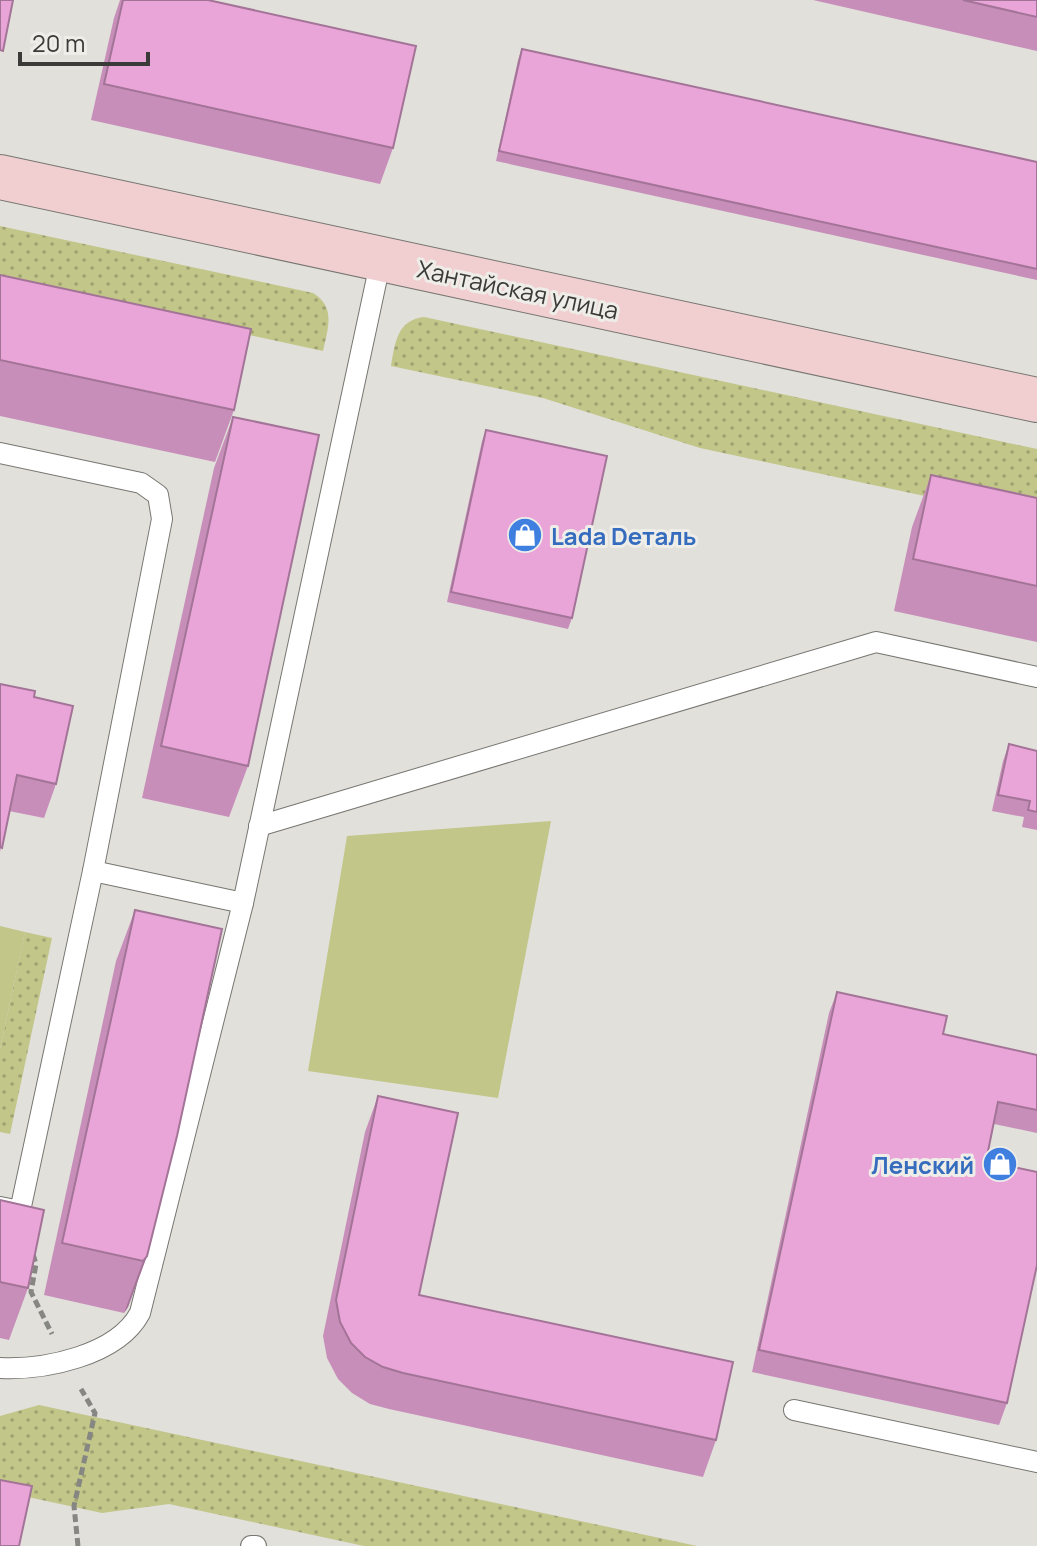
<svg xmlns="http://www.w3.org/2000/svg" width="1037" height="1546" font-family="Manrope,sans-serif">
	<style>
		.grass { fill: url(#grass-dots) }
		.park { fill: #c2c689 }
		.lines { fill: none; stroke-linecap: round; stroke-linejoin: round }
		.lane-casing { stroke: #777671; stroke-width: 22 }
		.secondary-casing { stroke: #777671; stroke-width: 46 }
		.path { stroke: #868682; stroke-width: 5; stroke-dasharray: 8 4; stroke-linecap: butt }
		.lane { stroke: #fff; stroke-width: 20 }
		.secondary { stroke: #f1cfd1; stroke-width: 44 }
		.wall { fill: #c88eba }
		.shaded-wall { fill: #a37497 }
		.building { fill: #e9a5d8; stroke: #a37497; stroke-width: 2 }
		.labels { text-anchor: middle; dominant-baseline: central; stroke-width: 6; stroke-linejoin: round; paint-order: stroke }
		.street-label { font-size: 24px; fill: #3a3a38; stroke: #eeede8 }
		.shop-label { font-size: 24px; font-weight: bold; fill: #366cbe; stroke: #eeede8; text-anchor: start }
	</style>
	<defs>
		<pattern id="grass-dots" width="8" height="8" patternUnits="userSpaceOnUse" patternTransform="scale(2)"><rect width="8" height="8" fill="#c2c689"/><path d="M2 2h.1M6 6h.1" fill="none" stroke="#9fa271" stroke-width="1.8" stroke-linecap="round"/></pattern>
	</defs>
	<rect width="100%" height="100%" fill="#e1e0db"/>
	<g class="grass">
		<path d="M 0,226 L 313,293 C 336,307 328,328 323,351 L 0,281 Z"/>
		<path d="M 424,317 L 1037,449 L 1037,520 L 700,448 L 543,398 L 391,366 C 395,343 397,320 424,317 Z"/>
		<path d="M 25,932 L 52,938 L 10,1134 L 0,1132 L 0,1049 Z"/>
		<path d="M 39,1405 L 697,1546 L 364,1546 L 169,1504 L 102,1513 L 0,1491 L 0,1416 Z"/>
	</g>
	<g class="park">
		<path d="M 551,821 L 498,1098 L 308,1071 L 347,836 Z"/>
		<path d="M 0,926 L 25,932 L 0,1049 Z"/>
	</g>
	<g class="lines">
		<g class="lane-casing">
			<g id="lane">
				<path d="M 0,453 L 141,483 L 158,495 L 162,519 L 93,871 L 20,1211 L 0,1207"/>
				<path d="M 259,826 L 876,642 L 1037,677"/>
				<path d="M 93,871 L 243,903"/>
				<path d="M 0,1368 C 44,1370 117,1356 140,1313 L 243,903 L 381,259"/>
				<path d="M 794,1410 L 1037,1462"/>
				<path d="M 251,1546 L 256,1546"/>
			</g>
		</g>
		<g class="secondary-casing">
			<path id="secondary" d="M 0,177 L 1037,400"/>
		</g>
		<g class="path">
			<path d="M 33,1254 L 36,1264 L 31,1292 L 52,1334"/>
			<path d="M 78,1546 L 74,1506 L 95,1413 L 81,1389"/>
		</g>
		<use href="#lane" class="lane"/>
		<use href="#secondary" class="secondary"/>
	</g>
	<g class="wall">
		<path d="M 120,0 L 208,0 L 393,148 L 380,184 L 91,120 L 114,18 Z"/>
		<path d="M 813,0 L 1037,0 L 1037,51 Z"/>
		<path d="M 522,49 L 1037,162 L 1037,280 L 496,161 L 518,60 Z"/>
		<path d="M 0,275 L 234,410 L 215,462 L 0,416 Z"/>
		<path d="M 233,417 L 248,766 L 229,817 L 142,798 L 214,468 Z"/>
		<path d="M 486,430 L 572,618 L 568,629 L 447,602 L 482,441 Z"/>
		<path d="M 931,475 L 1037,498 L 1037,642 L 894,611 L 912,527 Z"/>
		<path d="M 0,684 L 56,784 L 44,818 L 9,811 L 0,852 Z"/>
		<path d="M 1009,744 L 1037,751 L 1037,830 L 1022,827 L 1024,817 L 992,811 L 1003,761 Z"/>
		<path d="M 135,910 L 147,1256 L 128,1307 L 124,1313 L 44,1295 L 116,961 Z"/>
		<path d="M 837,992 L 943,1034 L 1037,1055 L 1037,1133 L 994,1124 L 986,1161 L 1007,1403 L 999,1425 L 752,1372 L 829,1013 Z"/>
		<path d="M 378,1096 L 419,1295 L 716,1440 L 703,1477 L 389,1409 L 370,1404 L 352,1393 L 338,1379 L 327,1358 L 323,1336 L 365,1132 Z"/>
		<path d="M 0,1200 L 28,1288 L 9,1340 L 0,1338 Z"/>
	</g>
	<path class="shaded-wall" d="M 147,1256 L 128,1307 L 124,1313 L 143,1261 Z"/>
	<g class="building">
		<path d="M 0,0 L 13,0 L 3,51 L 0,50 Z"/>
		<path d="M 123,0 L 208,0 L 416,46 L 393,148 L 104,84 Z"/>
		<path d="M 963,0 L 1037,0 L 1037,17 Z"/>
		<path d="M 522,49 L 1037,162 L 1037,269 L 499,151 Z"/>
		<path d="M 0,275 L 251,329 L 234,410 L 0,360 Z"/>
		<path d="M 233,417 L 319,435 L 248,766 L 161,746 Z"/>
		<path d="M 486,430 L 607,456 L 572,618 L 451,592 Z"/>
		<path d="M 931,475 L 1037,498 L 1037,586 L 913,559 Z"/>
		<path d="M 0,684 L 35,691 L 34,697 L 73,706 L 56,784 L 17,775 L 2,848 L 0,847 Z"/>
		<path d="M 1009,744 L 1037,751 L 1037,812 L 1028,810 L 1030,801 L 998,795 Z"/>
		<path d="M 135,910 L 222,929 L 177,1136 L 147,1256 L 143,1261 L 62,1243 Z"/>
		<path d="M 837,992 L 947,1016 L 943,1034 L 1037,1055 L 1037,1110 L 998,1102 L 986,1161 L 1037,1172 L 1037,1265 L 1007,1403 L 759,1350 Z"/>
		<path d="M 378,1096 L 458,1113 L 419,1295 L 733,1362 L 716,1440 L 403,1373 L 383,1367 L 365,1357 L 351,1343 L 340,1322 L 336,1300 Z"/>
		<path d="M 0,1200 L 44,1210 L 28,1288 L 0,1282 Z"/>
		<path d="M 0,1480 L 32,1486 L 19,1546 L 0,1546 Z"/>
	</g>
	<defs>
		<g id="shop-disc" transform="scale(1.8)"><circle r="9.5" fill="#3f7fe0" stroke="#eeede8"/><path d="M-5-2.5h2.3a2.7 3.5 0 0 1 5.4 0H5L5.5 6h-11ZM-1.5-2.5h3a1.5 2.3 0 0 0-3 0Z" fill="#fff"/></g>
	</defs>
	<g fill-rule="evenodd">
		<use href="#shop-disc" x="525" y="535"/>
		<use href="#shop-disc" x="1000" y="1164"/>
	</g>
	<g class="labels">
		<g class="street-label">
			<text transform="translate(518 289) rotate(12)">Хантайская улица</text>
		</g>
		<g class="shop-label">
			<text x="551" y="535">Lada Dеталь</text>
			<text x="974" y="1164" text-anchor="end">Ленский</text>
		</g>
	</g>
	<path d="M20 52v12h128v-12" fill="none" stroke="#3a3a38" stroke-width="4"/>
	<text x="32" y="52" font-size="24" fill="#3a3a38" stroke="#eeede8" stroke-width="6" paint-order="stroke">20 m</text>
</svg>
